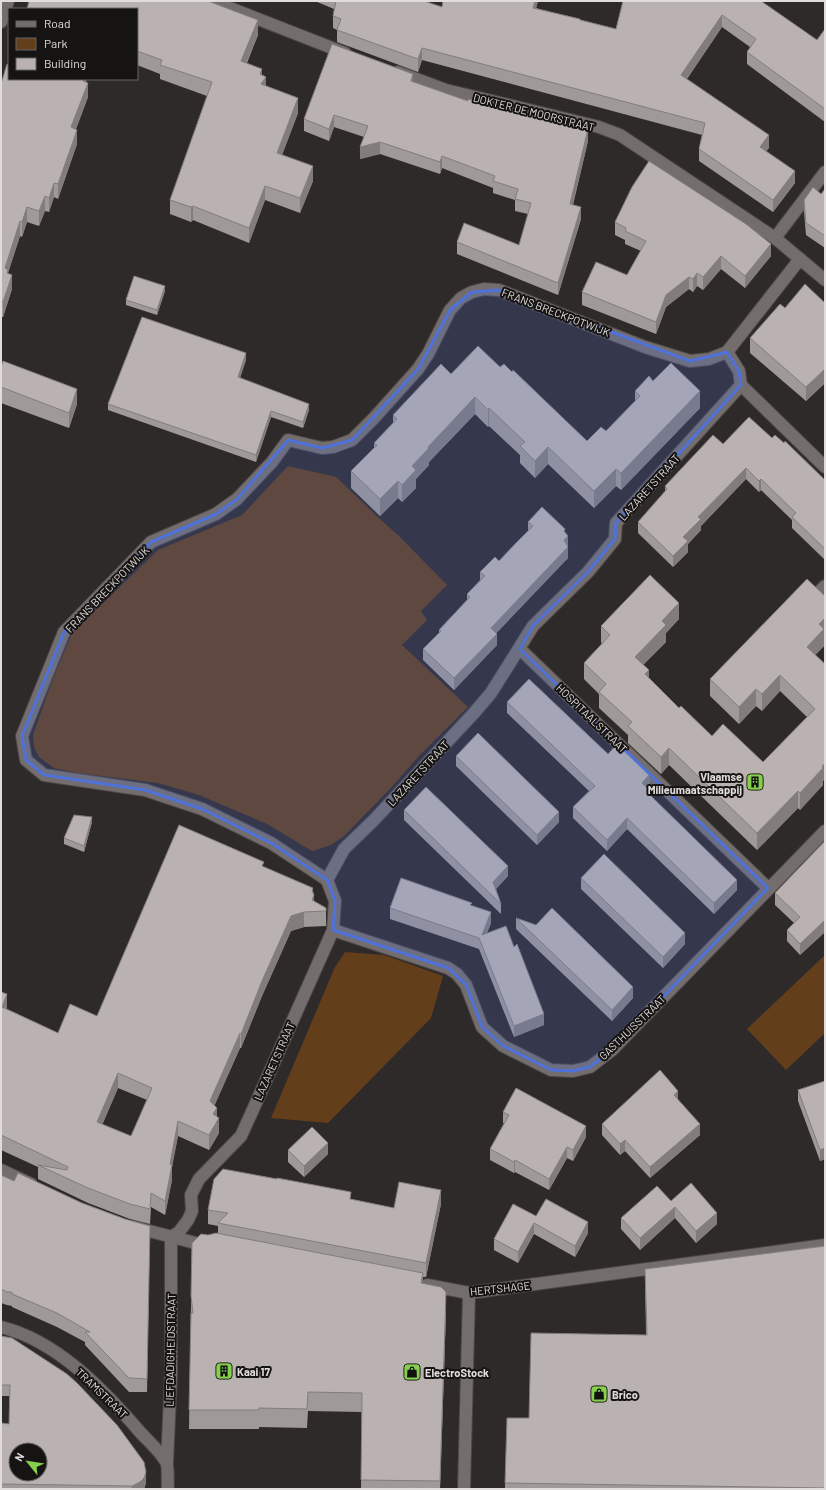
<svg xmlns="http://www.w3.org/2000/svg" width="826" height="1490" font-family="Barlow,sans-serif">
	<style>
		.green { fill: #633e1a }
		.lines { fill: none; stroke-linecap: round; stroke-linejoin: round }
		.street-casing { stroke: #4c4747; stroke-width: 14 }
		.street { stroke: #746d6d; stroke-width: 12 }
		.wall { fill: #9f9997; fill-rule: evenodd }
		.shaded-wall { fill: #827d7b }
		.building { fill: #b9b2b0; stroke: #827d7b; fill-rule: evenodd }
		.marked { fill: #4e72d9; fill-opacity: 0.2; stroke: #4e72d9; stroke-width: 3; stroke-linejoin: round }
		.labels { text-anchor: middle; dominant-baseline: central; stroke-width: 4; stroke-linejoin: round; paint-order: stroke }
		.street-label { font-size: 11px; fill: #e1dddd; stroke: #161313 }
		.poi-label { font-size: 11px; font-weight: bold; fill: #e1dddd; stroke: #161313; text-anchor: start }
	</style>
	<rect width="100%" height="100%" fill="#2f2a2a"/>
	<g class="green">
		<path d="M 288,466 L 336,477 L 381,520 L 398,535 L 447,585 L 421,611 L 427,620 L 402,645 L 468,707 L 418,757 L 390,789 L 344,836 L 331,845 L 312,851 L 267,824 L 199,795 L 158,783 L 77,773 L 54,768 L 39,757 L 34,747 L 33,735 L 52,681 L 72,633 L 158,550 L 242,515 Z"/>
		<path d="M 345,952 L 384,955 L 443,976 L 431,1018 L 328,1123 L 271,1118 L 335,967 Z"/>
		<path d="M 825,955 L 825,1033 L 786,1070 L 747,1029 Z"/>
	</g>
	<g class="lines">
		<g class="street-casing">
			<g id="street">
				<path d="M 212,1 L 345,53"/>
				<path d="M 1,22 L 8,1"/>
				<path d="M 398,72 L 446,90 L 599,127 L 620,135 L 775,238 L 825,280"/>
				<path d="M 775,238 L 825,172"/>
				<path d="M 741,385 L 825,467"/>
				<path d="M 821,590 L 825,586"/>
				<path d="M 520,649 L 768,888"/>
				<path d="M 327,880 L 271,843 L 202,809 L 145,790 L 44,775 L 26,760 L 22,736 L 64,632 L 151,542 L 216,514 L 237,499 L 272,462 L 288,440 L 322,448 L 333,447 L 352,440 L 374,418 L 418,369 L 428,354 L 450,310 L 461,298 L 472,292 L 484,289 L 499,290 L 645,347 L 690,361 L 709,359 L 727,352 L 800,259"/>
				<path d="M 333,930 L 448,968 L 457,974 L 466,985 L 482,1027 L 503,1046 L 551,1070 L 573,1071 L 590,1067 L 612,1050 L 825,831"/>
				<path d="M 1,1170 L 31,1184"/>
				<path d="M 134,1227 L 207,1246"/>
				<path d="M 171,1237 L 179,1232 L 188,1220 L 192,1211 L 191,1195 L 199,1179 L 241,1136 L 251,1114 L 333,930 L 335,901 L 327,880 L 344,849 L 373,821 L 474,713 L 491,693 L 533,626 L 588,572 L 615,539 L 616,523 L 741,385 L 739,371 L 727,352"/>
				<path d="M 427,1285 L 469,1293 L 825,1245"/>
				<path d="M 1,1327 C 56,1340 104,1390 140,1432 C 148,1441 160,1451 166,1462 C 169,1467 167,1483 168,1489"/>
				<path d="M 167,1463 L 171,1374 L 171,1237"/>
				<path d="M 464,1489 L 469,1293"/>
			</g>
		</g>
		<use href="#street" class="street"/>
	</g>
	<g class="wall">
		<path d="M 315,1 L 424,1 L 442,7 L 443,1 L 538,1 L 536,8 L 616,29 L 761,1 L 817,40 L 825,29 L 825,122 L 747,64 L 747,52 L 750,47 L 722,27 L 687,79 L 769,148 L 766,151 L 795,183 L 773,212 L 699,161 L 699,149 L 702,135 L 422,60 L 418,72 L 337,42 L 337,30 L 333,28 L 333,16 L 334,9 Z"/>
		<path d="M 137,9 L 258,35 L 247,63 L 262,75 L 266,86 L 298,113 L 282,155 L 313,181 L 300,213 L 265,200 L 249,243 L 193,220 L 191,222 L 170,214 L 170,200 L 207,96 L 160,79 L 160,74 L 137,65 Z"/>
		<path d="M 9,79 L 86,79 L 88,97 L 76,129 L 77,144 L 58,199 L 54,197 L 49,212 L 45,211 L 39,226 L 27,222 L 22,237 L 20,236 L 8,273 L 12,289 L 3,317 L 1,317 L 1,84 Z"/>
		<path d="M 413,82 L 468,101 L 588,141 L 573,205 L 581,219 L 558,295 L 457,254 L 457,242 L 519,245 L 528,214 L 515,211 L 515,200 L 493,193 L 493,188 L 442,168 L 440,174 L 380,154 L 360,159 L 364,137 L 334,127 L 329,141 L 304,131 L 304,119 Z"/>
		<path d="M 825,189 L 825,248 L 806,235 L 804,212 L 804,200 L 821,194 Z"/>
		<path d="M 615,222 L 771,256 L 745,288 L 721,269 L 703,290 L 697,286 L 693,292 L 689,289 L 666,307 L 656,334 L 582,305 L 582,292 L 627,275 L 641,251 L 625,244 L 625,240 L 615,235 Z"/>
		<path d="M 165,291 L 157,315 L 126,305 L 126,300 Z"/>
		<path d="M 825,303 L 825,386 L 824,384 L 806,401 L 750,353 L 750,338 L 785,308 Z"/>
		<path d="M 246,360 L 240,378 L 309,410 L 303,428 L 271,417 L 256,462 L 108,410 L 108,404 Z"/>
		<path d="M 1,367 L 77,404 L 69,428 L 1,403 Z"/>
		<path d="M 500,367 L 587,441 L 606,431 L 635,401 L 635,391 L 653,381 L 700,408 L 621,490 L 616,486 L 594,508 L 548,464 L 535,478 L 520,463 L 520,455 L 489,426 L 488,427 L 475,414 L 429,462 L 429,465 L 416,479 L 416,488 L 402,502 L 398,498 L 380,516 L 351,488 L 351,471 L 374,448 L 374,443 L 393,423 L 393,415 L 451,374 Z"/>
		<path d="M 772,438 L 825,480 L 825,560 L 792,528 L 792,520 L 761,490 L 759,492 L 746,479 L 701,526 L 701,530 L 688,544 L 688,552 L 673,567 L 638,533 L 638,522 L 665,492 L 665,486 L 723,444 Z"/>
		<path d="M 528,522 L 565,533 L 568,546 L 568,558 L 496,633 L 497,645 L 454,690 L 423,660 L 423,649 L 439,633 L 439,630 L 467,600 L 467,594 L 480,580 L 480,572 L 499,561 L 528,531 Z"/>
		<path d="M 825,596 L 825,634 L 824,635 L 824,646 L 815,655 L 823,785 L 800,810 L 798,808 L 757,850 L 669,765 L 661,774 L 628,743 L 628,735 L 599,708 L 599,694 L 584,679 L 584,663 L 602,644 L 601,642 L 601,626 L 679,619 L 666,633 L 666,642 L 643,665 L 649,678 L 679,708 L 712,736 L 763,762 L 807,717 L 780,691 L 762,711 L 756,706 L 739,724 L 710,696 L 710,679 Z"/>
		<path d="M 507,702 L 608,754 L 650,785 L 647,788 L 652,798 L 737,890 L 714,914 L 627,829 L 607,851 L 573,818 L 573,807 L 589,791 L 507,713 Z"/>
		<path d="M 456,756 L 559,822 L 537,845 L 456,766 Z"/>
		<path d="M 404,810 L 508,876 L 496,889 L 501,904 L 501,914 L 404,820 Z"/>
		<path d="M 92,822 L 84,852 L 64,844 L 64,838 Z"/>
		<path d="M 825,841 L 825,932 L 800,955 L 787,941 L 787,930 L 794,923 L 775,905 L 775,893 Z"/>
		<path d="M 264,867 L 313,893 L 314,901 L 326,908 L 326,926 L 304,927 L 291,931 L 262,996 L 241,1048 L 240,1048 L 214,1106 L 219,1133 L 209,1150 L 178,1136 L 172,1165 L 172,1180 L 165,1215 L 151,1207 L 150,1224 L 130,1219 L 88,1203 L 38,1179 L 38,1167 L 1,1150 L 1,992 L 7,1009 L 58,1033 L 97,1016 ZM 118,1088 L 147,1100 L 131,1136 L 102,1125 Z"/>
		<path d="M 581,878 L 685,944 L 663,968 L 581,889 Z"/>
		<path d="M 472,906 L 491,923 L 487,933 L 544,1025 L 514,1037 L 479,949 L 390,919 L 390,908 Z"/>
		<path d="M 516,918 L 633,998 L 612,1021 L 516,929 Z"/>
		<path d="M 825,1081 L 825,1159 L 820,1161 L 798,1101 L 798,1090 Z"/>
		<path d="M 678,1100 L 700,1135 L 650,1178 L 625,1151 L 620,1155 L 602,1135 L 602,1124 Z"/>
		<path d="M 503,1112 L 586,1137 L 573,1161 L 567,1158 L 549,1190 L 515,1172 L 514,1173 L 490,1160 L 490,1149 L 504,1123 L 503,1123 Z"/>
		<path d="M 288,1150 L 328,1154 L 304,1177 L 288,1162 Z"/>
		<path d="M 1,1175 L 14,1181 L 82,1203 L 125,1219 L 150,1226 L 147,1392 L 129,1392 L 85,1345 L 85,1342 L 57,1327 L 12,1307 L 12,1306 L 7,1305 L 1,1303 Z"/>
		<path d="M 351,1199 L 394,1208 L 441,1204 L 426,1277 L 423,1277 L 423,1283 L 446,1311 L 440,1489 L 361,1489 L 362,1412 L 308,1411 L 307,1428 L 259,1427 L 259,1429 L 189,1429 L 192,1243 L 208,1235 L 218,1233 L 218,1226 L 208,1224 L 208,1210 Z"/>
		<path d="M 671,1201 L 717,1224 L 696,1243 L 675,1218 L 640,1250 L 621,1229 L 621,1218 Z"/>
		<path d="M 536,1216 L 588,1233 L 575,1257 L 534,1234 L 518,1263 L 494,1250 L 494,1239 Z"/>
		<path d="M 825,1246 L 825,1489 L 505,1489 L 505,1483 L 529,1418 L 646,1335 L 645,1269 Z"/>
		<path d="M 1,1336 L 146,1483 L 144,1489 L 1,1489 L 1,1423 L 9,1424 L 9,1396 L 1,1396 Z"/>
	</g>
	<g class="shaded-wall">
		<path d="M 535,1 L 538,1 L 533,20 L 533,8 Z"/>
		<path d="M 722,15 L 722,27 L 681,87 L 681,75 Z"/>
		<path d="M 258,20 L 258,35 L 241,75 L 241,61 Z"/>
		<path d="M 422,48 L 422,60 L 418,72 L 418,59 Z"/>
		<path d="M 262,69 L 262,82 L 266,77 L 266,91 L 261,99 L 260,74 Z"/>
		<path d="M 413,74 L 413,86 L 411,81 Z"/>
		<path d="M 84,79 L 86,79 L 86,89 L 88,83 L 88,97 L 71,142 L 71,127 Z"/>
		<path d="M 298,98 L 298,113 L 277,168 L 277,153 Z"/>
		<path d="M 334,115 L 334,127 L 329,141 L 329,129 Z"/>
		<path d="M 588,129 L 588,141 L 570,216 L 570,204 Z"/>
		<path d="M 77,130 L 77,144 L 58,199 L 58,184 Z"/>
		<path d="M 769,135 L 769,148 L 760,159 L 760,147 Z"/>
		<path d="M 380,142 L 380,154 L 360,159 L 360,147 Z"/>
		<path d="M 442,156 L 442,168 L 440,174 L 440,162 Z"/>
		<path d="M 313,166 L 313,181 L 300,213 L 300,198 Z"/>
		<path d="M 795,171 L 795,183 L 773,212 L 773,200 Z"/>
		<path d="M 54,183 L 54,197 L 49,212 L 49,198 Z"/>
		<path d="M 265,186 L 265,200 L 249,243 L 249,228 Z"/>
		<path d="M 45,196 L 45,211 L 39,226 L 39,211 Z"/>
		<path d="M 193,206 L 193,220 L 191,222 L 191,207 Z"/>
		<path d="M 27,207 L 27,222 L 22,237 L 22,222 Z"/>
		<path d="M 581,207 L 581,219 L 558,295 L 558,283 Z"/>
		<path d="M 20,221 L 20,236 L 8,273 L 8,284 L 5,268 Z"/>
		<path d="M 771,244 L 771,256 L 745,288 L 745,276 Z"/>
		<path d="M 721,256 L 721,269 L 703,290 L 703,277 Z"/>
		<path d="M 697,273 L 697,286 L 693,292 L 693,279 Z"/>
		<path d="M 12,275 L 12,289 L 3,317 L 3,302 Z"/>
		<path d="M 689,277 L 689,289 L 666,307 L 656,334 L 656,322 L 666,295 Z"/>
		<path d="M 165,286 L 165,291 L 157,315 L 157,310 Z"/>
		<path d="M 246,353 L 246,360 L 238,383 L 238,377 Z"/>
		<path d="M 824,370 L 824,384 L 806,401 L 806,387 Z"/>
		<path d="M 77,389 L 77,404 L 69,428 L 69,413 Z"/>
		<path d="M 700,391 L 700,408 L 621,490 L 621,473 Z"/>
		<path d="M 475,397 L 475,414 L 429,462 L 429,465 L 416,479 L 416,488 L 402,502 L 402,485 L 412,466 L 428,447 Z"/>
		<path d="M 309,404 L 309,410 L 303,428 L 303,422 Z"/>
		<path d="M 489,408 L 489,426 L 488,427 L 488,410 Z"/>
		<path d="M 271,411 L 271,417 L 256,462 L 256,455 Z"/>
		<path d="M 548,447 L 548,464 L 535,478 L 535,461 Z"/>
		<path d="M 746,468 L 746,479 L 701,526 L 701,530 L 688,544 L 688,552 L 673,567 L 673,556 L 683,537 L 698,517 Z"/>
		<path d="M 616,469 L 616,486 L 594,508 L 594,491 Z"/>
		<path d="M 761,479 L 761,490 L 759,492 L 759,481 Z"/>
		<path d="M 398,481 L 398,498 L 380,516 L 380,499 Z"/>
		<path d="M 565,529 L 565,539 L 568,536 L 568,558 L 491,639 L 491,628 Z"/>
		<path d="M 679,603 L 679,619 L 666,633 L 666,642 L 635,673 L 635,657 L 662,621 Z"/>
		<path d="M 825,618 L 825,634 L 824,635 L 824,646 L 807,664 L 807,647 L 819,624 Z"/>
		<path d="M 497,634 L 497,645 L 454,690 L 454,678 Z"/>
		<path d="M 649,670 L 649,687 L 645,674 Z"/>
		<path d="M 780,675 L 780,691 L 762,711 L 762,694 Z"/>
		<path d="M 756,689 L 756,706 L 739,724 L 739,707 Z"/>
		<path d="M 669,748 L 669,765 L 661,774 L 661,757 Z"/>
		<path d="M 825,763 L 825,780 L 823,781 L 823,785 L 800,810 L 800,793 Z"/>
		<path d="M 650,774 L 650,785 L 642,794 L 642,783 Z"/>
		<path d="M 798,791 L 798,808 L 757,850 L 757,833 Z"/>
		<path d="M 559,812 L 559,822 L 537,845 L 537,835 Z"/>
		<path d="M 92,817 L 92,822 L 84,852 L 84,846 Z"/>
		<path d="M 627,818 L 627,829 L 607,851 L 607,840 Z"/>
		<path d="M 508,866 L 508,876 L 493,892 L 493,882 Z"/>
		<path d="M 737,880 L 737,890 L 714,914 L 714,903 Z"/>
		<path d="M 313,888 L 313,897 L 314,895 L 314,910 L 312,912 L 312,890 Z"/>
		<path d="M 304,912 L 304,927 L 291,931 L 262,996 L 241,1048 L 241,1034 L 262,981 L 291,916 Z"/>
		<path d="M 491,912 L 491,923 L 482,946 L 482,935 Z"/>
		<path d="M 825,920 L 825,932 L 800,955 L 800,944 Z"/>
		<path d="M 685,933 L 685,944 L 663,968 L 663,957 Z"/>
		<path d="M 633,987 L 633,998 L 612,1021 L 612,1010 Z"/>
		<path d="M 7,994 L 7,1009 L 2,1007 Z"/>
		<path d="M 544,1014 L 544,1025 L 514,1037 L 514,1026 Z"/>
		<path d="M 240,1033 L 240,1048 L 210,1116 L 210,1101 Z"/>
		<path d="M 118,1073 L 118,1088 L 97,1137 L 97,1122 Z"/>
		<path d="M 678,1091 L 678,1102 L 674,1095 Z"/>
		<path d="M 217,1108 L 217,1123 L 219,1118 L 219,1133 L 209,1150 L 209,1135 L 213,1114 Z"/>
		<path d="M 178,1121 L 178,1136 L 172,1168 L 172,1165 L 172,1180 L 165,1215 L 165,1201 L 170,1164 Z"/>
		<path d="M 700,1124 L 700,1135 L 650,1178 L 650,1167 Z"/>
		<path d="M 586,1126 L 586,1137 L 573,1161 L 573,1150 Z"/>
		<path d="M 625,1140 L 625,1151 L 620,1155 L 620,1144 Z"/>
		<path d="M 328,1143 L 328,1154 L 304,1177 L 304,1166 Z"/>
		<path d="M 567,1147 L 567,1158 L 549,1190 L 549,1179 Z"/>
		<path d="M 825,1148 L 825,1159 L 820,1161 L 820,1150 Z"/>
		<path d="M 515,1160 L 515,1172 L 514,1173 L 514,1162 Z"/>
		<path d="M 441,1190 L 441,1204 L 426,1277 L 426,1263 Z"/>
		<path d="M 675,1207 L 675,1218 L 640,1250 L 640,1238 Z"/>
		<path d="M 717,1213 L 717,1224 L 696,1243 L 696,1231 Z"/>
		<path d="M 588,1222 L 588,1233 L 575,1257 L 575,1246 Z"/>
		<path d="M 534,1223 L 534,1234 L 518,1263 L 518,1252 Z"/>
		<path d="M 423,1273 L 423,1292 L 421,1283 Z"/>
		<path d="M 446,1292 L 446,1311 L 440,1489 L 440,1481 Z"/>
		<path d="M 146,1472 L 146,1483 L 144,1489 L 132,1489 L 132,1486 Z"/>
	</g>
	<g class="building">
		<path d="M 29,1 L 208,1 L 258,20 L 241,61 L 262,69 L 260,74 L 266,77 L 261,84 L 298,98 L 277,153 L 313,166 L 300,198 L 265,186 L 249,228 L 193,206 L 191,207 L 170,200 L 212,82 L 160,65 L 162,60 L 137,51 L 137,9 L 27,9 Z"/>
		<path d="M 336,1 L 424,1 L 442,7 L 443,1 L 535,1 L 533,8 L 580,19 L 580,20 L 616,29 L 623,1 L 761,1 L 817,40 L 825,29 L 825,109 L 747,52 L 756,39 L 722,15 L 681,75 L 769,135 L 760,147 L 795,171 L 773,200 L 699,149 L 705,123 L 422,48 L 418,59 L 337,30 L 341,19 L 333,16 Z"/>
		<path d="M 332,44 L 413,74 L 411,81 L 468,101 L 468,99 L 588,129 L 570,204 L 581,207 L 558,283 L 457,242 L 464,223 L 519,245 L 531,203 L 515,199 L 518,189 L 493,181 L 495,176 L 442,156 L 440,162 L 380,142 L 360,147 L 368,126 L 334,115 L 329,129 L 304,119 Z"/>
		<path d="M 7,64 L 9,65 L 9,79 L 84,79 L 83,81 L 88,83 L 71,127 L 77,130 L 58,184 L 54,183 L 49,198 L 45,196 L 39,211 L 27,207 L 22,222 L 20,221 L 5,268 L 8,270 L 7,273 L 12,275 L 3,302 L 1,302 L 1,84 Z"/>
		<path d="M 649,161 L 746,224 L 771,244 L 745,276 L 721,256 L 703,277 L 697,273 L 693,279 L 689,277 L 666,295 L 656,322 L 582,292 L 596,262 L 627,275 L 646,241 L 625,231 L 626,228 L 615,222 L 632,187 Z"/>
		<path d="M 813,187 L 821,194 L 825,189 L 825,236 L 806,223 L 804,200 Z"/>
		<path d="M 134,276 L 165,286 L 157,310 L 126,300 Z"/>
		<path d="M 805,284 L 825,303 L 825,371 L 824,370 L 806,387 L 750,338 L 780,304 L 785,308 Z"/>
		<path d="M 142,317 L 246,353 L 238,377 L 309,404 L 303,422 L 271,411 L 256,455 L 108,404 Z"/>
		<path d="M 478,346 L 500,367 L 504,364 L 512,372 L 513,370 L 587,441 L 601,427 L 606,431 L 640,396 L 635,391 L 649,376 L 653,381 L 671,363 L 700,391 L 621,473 L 616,469 L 594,491 L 548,447 L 535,461 L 520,446 L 525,442 L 489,408 L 488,410 L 475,397 L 428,447 L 429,448 L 412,466 L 416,470 L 402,485 L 398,481 L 380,499 L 351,471 L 377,445 L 374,443 L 397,419 L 393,415 L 441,364 L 451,374 Z"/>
		<path d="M 3,361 L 77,389 L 69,413 L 1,387 L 1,367 Z"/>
		<path d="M 749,417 L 772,438 L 775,435 L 784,443 L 785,441 L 825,480 L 825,549 L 792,517 L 796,513 L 761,479 L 759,481 L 746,468 L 698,517 L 701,519 L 683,537 L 688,541 L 673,556 L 638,522 L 667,489 L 665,486 L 713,435 L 723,444 Z"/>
		<path d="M 542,507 L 565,529 L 564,531 L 568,536 L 564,540 L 568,547 L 491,628 L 497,634 L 454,678 L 423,649 L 441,631 L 439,630 L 470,597 L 467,594 L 485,576 L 480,572 L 495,557 L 499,561 L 516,543 L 533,526 L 528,522 Z"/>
		<path d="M 650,575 L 679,603 L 662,621 L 666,625 L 635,657 L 649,670 L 645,674 L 679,708 L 681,706 L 712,736 L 723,724 L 763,762 L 815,709 L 780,675 L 762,694 L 756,689 L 739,707 L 710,679 L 807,579 L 825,596 L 825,618 L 819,624 L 824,629 L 807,647 L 825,664 L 825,763 L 822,767 L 823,768 L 800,793 L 798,791 L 757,833 L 669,748 L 661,757 L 628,726 L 632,722 L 599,692 L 606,684 L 584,663 L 610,635 L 601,626 Z"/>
		<path d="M 529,679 L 608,754 L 618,743 L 650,774 L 642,783 L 652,793 L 650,795 L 737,880 L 714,903 L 627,818 L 607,840 L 573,807 L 595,786 L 507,702 Z"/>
		<path d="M 478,733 L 559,812 L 537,835 L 456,756 Z"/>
		<path d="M 426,787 L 508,866 L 493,882 L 501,904 L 404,810 Z"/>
		<path d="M 74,815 L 92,817 L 84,846 L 64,838 Z"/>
		<path d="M 179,825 L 264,862 L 262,866 L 313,888 L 312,890 L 314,895 L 312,900 L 326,908 L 326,911 L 304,912 L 291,916 L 262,981 L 241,1034 L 240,1033 L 210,1101 L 217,1108 L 213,1114 L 219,1118 L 209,1135 L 178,1121 L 170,1164 L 172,1165 L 165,1201 L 151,1193 L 150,1209 L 130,1204 L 88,1188 L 38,1165 L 67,1170 L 68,1167 L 1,1135 L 1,992 L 7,994 L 2,1007 L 58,1033 L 70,1004 L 97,1016 ZM 118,1073 L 152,1088 L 131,1136 L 97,1122 Z"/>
		<path d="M 825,841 L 825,920 L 800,944 L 787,930 L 800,917 L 775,893 Z"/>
		<path d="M 604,854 L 685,933 L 663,957 L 581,878 Z"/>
		<path d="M 401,878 L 472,903 L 470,905 L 491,912 L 482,935 L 506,926 L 514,947 L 517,944 L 544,1014 L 514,1026 L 479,938 L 390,908 Z"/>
		<path d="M 552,908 L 633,987 L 612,1010 L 516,918 L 536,925 Z"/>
		<path d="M 660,1070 L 678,1091 L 674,1095 L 700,1124 L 650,1167 L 625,1140 L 620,1144 L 602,1124 Z"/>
		<path d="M 825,1081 L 825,1148 L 820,1150 L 798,1090 Z"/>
		<path d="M 516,1088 L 586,1126 L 573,1150 L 567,1147 L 549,1179 L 515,1160 L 514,1162 L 490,1149 L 509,1115 L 503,1112 Z"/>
		<path d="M 312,1127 L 328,1143 L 304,1166 L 288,1150 Z"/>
		<path d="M 223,1169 L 277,1179 L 277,1178 L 351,1192 L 350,1199 L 394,1208 L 399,1182 L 441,1190 L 426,1263 L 218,1223 L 228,1213 L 208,1210 L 214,1179 Z"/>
		<path d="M 18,1173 L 82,1203 L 125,1219 L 150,1226 L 147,1379 L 129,1378 L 85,1332 L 90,1332 L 57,1313 L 12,1294 L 12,1292 L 7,1292 L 1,1289 L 1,1175 L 14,1181 Z"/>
		<path d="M 691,1183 L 717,1213 L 696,1231 L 675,1207 L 640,1238 L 621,1218 L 657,1186 L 671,1201 Z"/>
		<path d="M 546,1199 L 588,1222 L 575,1246 L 534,1223 L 518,1252 L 494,1239 L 513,1204 L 536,1216 Z"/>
		<path d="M 216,1233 L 423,1273 L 421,1283 L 441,1287 L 446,1292 L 440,1481 L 361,1480 L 362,1393 L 308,1392 L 307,1409 L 259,1408 L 259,1410 L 189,1410 L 191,1313 L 193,1313 L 191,1296 L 192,1243 L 201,1234 L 208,1235 Z"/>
		<path d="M 825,1246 L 825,1488 L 505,1483 L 507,1418 L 529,1418 L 531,1333 L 647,1335 L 645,1269 Z"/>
		<path d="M 1,1336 L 12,1338 L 67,1374 L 77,1383 L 117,1425 L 144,1462 L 146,1472 L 144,1478 L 140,1482 L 132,1486 L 1,1484 L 1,1423 L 9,1424 L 10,1385 L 1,1385 ZM 16,1450 L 40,1450 L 40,1474 L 16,1474 Z"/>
	</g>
	<path class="marked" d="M 499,290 L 690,361 L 727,352 L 739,371 L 741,385 L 616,523 L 615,539 L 588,572 L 533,626 L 520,649 L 768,888 L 612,1050 L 590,1067 L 573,1071 L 551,1070 L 503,1046 L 482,1027 L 466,985 L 448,968 L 333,930 L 335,901 L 327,880 L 271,843 L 202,809 L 145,790 L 44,775 L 26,760 L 22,736 L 64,632 L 151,542 L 216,514 L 237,499 L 288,440 L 322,448 L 352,440 L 418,369 L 450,310 L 472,292 Z"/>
	<defs>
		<g id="building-square" transform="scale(0.9)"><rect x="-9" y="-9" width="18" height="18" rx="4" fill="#85cf4c" stroke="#161313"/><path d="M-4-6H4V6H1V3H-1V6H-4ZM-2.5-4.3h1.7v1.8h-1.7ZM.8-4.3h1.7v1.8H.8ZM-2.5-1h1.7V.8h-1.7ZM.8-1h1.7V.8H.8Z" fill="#111"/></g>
		<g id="shop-square" transform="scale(0.9)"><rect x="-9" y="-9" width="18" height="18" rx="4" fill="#85cf4c" stroke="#161313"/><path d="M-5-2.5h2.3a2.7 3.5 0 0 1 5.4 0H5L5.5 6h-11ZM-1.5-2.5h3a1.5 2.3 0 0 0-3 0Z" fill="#111"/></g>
	</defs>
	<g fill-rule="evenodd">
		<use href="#building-square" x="755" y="782"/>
		<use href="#building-square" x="224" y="1371"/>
		<use href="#shop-square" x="412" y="1372"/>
		<use href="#shop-square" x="599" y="1394"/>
	</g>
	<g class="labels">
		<g class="street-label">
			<text transform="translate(534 112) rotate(14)">DOKTER DE MOORSTRAAT</text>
			<text transform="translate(556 312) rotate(21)">FRANS BRECKPOTWIJK</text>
			<text transform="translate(649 487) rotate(-48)">LAZARETSTRAAT</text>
			<text transform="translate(107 589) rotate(-46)">FRANS BRECKPOTWIJK</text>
			<text transform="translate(592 718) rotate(44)">HOSPITAALSTRAAT</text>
			<text transform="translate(418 773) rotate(-47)">LAZARETSTRAAT</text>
			<text transform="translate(632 1027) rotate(-44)">GASTHUISSTRAAT</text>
			<text transform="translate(274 1061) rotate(-66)">LAZARETSTRAAT</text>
			<text transform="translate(500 1288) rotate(-6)">HERTSHAGE</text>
			<text transform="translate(170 1350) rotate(-89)">LIEFDADIGHEIDSTRAAT</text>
			<text transform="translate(102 1393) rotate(44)">TRAMSTRAAT</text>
		</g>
		<g class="poi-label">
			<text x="742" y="776" text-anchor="end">Vlaamse<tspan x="742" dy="13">Milieumaatschappij</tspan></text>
			<text x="237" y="1371">Kaai 17</text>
			<text x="425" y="1372">ElectroStock</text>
			<text x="612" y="1394">Brico</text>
		</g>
	</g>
	<rect width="826" height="1490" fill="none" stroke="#e1dddd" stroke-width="4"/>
	<rect x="8" y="8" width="130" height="72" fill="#161313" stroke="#676464"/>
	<rect x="16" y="21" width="20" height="6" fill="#746d6d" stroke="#676464"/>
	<text x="44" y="28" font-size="12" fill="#e1dddd">Road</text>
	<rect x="16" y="38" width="20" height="12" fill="#633e1a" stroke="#676464"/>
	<text x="44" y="48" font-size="12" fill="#e1dddd">Park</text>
	<rect x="16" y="58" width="20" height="12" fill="#b9b2b0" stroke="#676464"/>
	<text x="44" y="68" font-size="12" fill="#e1dddd">Building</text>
	<g transform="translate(28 1462) rotate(300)"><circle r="19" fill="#161313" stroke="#676464"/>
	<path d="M0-3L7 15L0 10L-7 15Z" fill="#85cf4c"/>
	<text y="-6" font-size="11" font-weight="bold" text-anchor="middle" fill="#e1dddd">N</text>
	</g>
</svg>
